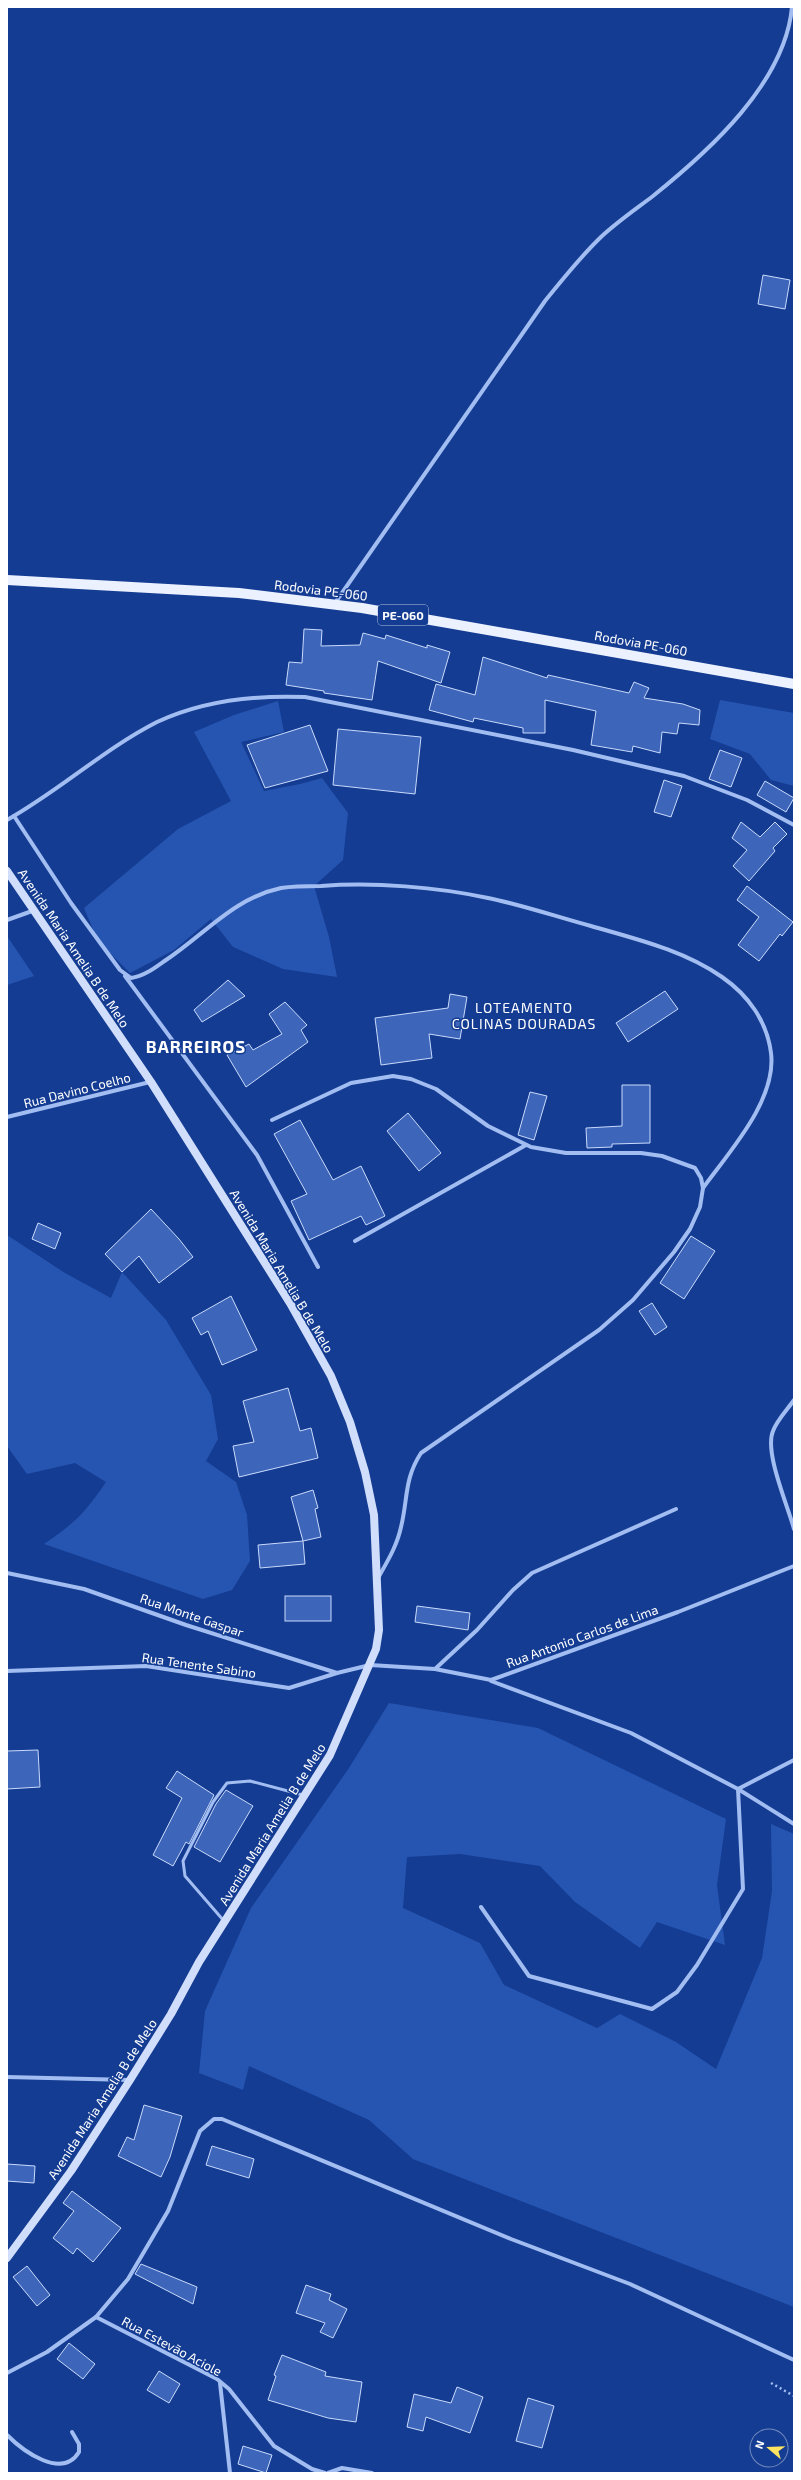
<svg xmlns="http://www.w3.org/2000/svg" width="801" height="2480" font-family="'Exo 2',sans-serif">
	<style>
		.green { fill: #2655b1 }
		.building { fill: #3d66ba; stroke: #c9dafc }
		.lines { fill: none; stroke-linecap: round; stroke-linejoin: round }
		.path { stroke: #a2bdf1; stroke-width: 2.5; stroke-dasharray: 2 3; stroke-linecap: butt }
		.lane { stroke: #a2bdf1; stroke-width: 3 }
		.street { stroke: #a2bdf1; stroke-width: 4 }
		.secondary { stroke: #d0defc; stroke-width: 8 }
		.primary { stroke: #ecf1ff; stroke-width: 10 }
		.labels { text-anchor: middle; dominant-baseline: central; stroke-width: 3; stroke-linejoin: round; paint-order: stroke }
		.shield { fill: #143c92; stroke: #b8c4de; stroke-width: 1 }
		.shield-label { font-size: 12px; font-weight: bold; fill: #fff }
		.street-label { font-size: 13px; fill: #fff; stroke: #143c92 }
		.neighbourhood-label { font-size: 14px; letter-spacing: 1px; fill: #fff; stroke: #143c92 }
		.district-label { font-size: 17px; font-weight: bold; letter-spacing: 1px; fill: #fff; stroke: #143c92 }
	</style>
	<rect width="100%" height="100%" fill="#143c92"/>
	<g class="green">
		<path d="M 720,700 L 794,713 L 794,786 L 771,780 L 750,754 L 710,739 Z"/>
		<path d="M 278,701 L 284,732 L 241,742 L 264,791 L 300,784 L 322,778 L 348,813 L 343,860 L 314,886 L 329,937 L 337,977 L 283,969 L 233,947 L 211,919 L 174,950 L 130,973 L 98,941 L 84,908 L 178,829 L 231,801 L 194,732 L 234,715 Z"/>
		<path d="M 7,936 L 34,976 L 7,985 Z"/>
		<path d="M 7,1235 L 65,1273 L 111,1298 L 122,1272 L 166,1320 L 211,1395 L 218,1439 L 206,1461 L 236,1482 L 247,1515 L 250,1561 L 232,1590 L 203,1599 L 44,1544 C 75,1523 85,1513 106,1482 L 75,1463 L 27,1474 L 7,1446 Z"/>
		<path d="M 389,1703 L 538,1728 L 726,1819 L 717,1885 L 725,1945 L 657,1922 L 640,1948 L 575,1902 L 540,1866 L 460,1854 L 407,1857 L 403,1908 L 480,1943 L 504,1985 L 597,2028 L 620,2014 L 676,2042 L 716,2069 L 762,1958 L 772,1891 L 771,1824 L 794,1834 L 794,2307 L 413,2159 L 369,2120 L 249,2066 L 243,2090 L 199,2073 L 205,2011 L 251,1908 L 349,1768 Z"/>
	</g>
	<g class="building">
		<path d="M 763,275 L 790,280 L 785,309 L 758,304 Z"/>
		<path d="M 304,629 L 322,630 L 321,646 L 360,645 L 363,633 L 385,639 L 386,635 L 427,648 L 427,645 L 450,652 L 441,683 L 378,661 L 372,700 L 324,693 L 324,691 L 286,685 L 289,662 L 302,663 Z"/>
		<path d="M 483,657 L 547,678 L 548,675 L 629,693 L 634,682 L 649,688 L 644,698 L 683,704 L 700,710 L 699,725 L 679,723 L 677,734 L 662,732 L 660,753 L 633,746 L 632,752 L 591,745 L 596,711 L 545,700 L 545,733 L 523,733 L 523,728 L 474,718 L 473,722 L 429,710 L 436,684 L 475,695 Z"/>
		<path d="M 310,725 L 328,771 L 265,788 L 247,745 Z"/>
		<path d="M 338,729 L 421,737 L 415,794 L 333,785 Z"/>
		<path d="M 720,750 L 742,758 L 731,787 L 709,779 Z"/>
		<path d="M 664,780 L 682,786 L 671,817 L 654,812 Z"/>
		<path d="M 765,781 L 794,798 L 786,812 L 757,795 Z"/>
		<path d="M 741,822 L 760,837 L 775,822 L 787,834 L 773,848 L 775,851 L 749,881 L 733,866 L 747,850 L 732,838 Z"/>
		<path d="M 747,886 L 793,922 L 782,936 L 780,934 L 759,961 L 738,945 L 759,917 L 737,900 Z"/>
		<path d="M 228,980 L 245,996 L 202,1022 L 194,1010 Z"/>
		<path d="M 665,991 L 678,1009 L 628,1042 L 616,1023 Z"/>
		<path d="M 450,994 L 467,997 L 460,1039 L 429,1034 L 432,1058 L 381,1065 L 375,1018 L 448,1008 Z"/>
		<path d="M 285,1002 L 307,1025 L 301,1030 L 308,1042 L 246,1087 L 227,1055 L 249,1044 L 253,1050 L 282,1034 L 269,1014 Z"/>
		<path d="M 622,1085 L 650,1085 L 650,1143 L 612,1144 L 612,1147 L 587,1148 L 586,1128 L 622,1126 Z"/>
		<path d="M 530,1092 L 547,1096 L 534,1140 L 518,1135 Z"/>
		<path d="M 408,1113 L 441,1153 L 419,1171 L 387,1131 Z"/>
		<path d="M 300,1120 L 333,1180 L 361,1166 L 385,1216 L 366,1225 L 361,1216 L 309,1240 L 291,1201 L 307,1194 L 274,1134 Z"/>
		<path d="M 151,1209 L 179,1239 L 193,1257 L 159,1283 L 139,1256 L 122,1272 L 105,1254 Z"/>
		<path d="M 38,1223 L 61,1233 L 55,1249 L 32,1239 Z"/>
		<path d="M 691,1236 L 715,1251 L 684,1299 L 660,1283 Z"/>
		<path d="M 231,1296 L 257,1350 L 222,1365 L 208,1331 L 201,1335 L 192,1318 Z"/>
		<path d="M 652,1303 L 667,1327 L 655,1335 L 639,1311 Z"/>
		<path d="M 288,1388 L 300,1431 L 311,1428 L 318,1458 L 239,1477 L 233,1446 L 254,1442 L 243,1401 Z"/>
		<path d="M 313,1490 L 318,1508 L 315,1509 L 321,1537 L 303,1541 L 291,1497 Z"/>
		<path d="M 303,1541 L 305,1564 L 260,1568 L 258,1545 Z"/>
		<rect x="285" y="1596" width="46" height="25"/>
		<path d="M 417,1606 L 470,1613 L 468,1630 L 415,1622 Z"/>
		<path d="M 38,1750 L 40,1787 L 7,1789 L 7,1751 Z"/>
		<path d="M 177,1771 L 214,1795 L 189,1844 L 186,1842 L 173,1866 L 153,1855 L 182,1798 L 166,1788 Z"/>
		<path d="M 226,1790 L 253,1806 L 220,1862 L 194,1847 L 216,1804 Z"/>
		<path d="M 144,2105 L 182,2116 L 170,2157 L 161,2177 L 118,2156 L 127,2137 L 134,2140 Z"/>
		<path d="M 212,2146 L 254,2159 L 249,2178 L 206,2165 Z"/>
		<path d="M 7,2164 L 35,2166 L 34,2183 L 7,2181 Z"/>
		<path d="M 72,2191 L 121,2228 L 93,2262 L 77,2248 L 73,2254 L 53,2238 L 74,2211 L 63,2203 Z"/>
		<path d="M 141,2264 L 197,2287 L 193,2304 L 135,2274 Z"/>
		<path d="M 27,2266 L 50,2295 L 37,2306 L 13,2277 Z"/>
		<path d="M 306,2285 L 331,2294 L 329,2300 L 347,2309 L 333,2338 L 320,2332 L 325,2323 L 296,2313 Z"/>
		<path d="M 69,2343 L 95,2364 L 83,2379 L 57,2359 Z"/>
		<path d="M 282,2355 L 326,2372 L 325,2376 L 362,2382 L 356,2422 L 328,2418 L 268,2400 L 276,2376 L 274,2375 Z"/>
		<path d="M 159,2371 L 180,2384 L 169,2403 L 147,2390 Z"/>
		<path d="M 457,2387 L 483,2397 L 470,2433 L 426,2417 L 423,2431 L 407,2427 L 414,2394 L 451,2403 Z"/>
		<path d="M 528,2398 L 554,2406 L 542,2448 L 516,2441 Z"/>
		<path d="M 243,2446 L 272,2455 L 266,2473 L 238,2464 Z"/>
	</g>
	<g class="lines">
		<path class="path" d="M 771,2383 L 794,2396"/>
		<path class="lane" d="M 224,1921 L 185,1876 L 183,1861 L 213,1802 L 227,1783 L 250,1781 L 303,1795"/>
		<g class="street">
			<path d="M 335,603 L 545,301 C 563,279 580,257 601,237 C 617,222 636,209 653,196 C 709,151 785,83 792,7"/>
			<path d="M 14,816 L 71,903 L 120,970 L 131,978 C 145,976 156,967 166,960 C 205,934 234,898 281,888 C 294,886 308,886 321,886 C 374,882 437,887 488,898 C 523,905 557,917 591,926 C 636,939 683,950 722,977 C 748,995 767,1021 771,1053 C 777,1100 729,1152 703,1188"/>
			<path d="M 7,820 C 59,791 104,749 157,722 C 204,700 254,695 305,697 L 573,750 L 684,776 L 747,800 L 794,825"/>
			<path d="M 7,920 L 35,910"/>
			<path d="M 125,976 L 257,1155 L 318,1267"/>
			<path d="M 7,1117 L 150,1082"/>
			<path d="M 272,1120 L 351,1083 L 393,1076 L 411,1079 L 436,1089 L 488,1126 L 531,1147 L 566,1153 L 641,1153 L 662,1156 L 695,1168 L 701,1178 L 703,1188 L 700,1207 L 690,1229 L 674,1252 L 633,1300 L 599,1330 L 421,1453 C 404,1479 408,1499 401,1527 C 397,1546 387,1562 378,1578"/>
			<path d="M 355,1241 L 526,1145"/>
			<path d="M 794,1400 C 787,1410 777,1420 773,1431 C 764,1452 788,1506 794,1529"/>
			<path d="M 7,1573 L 84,1589 L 186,1625 L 337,1673 L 370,1665 L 435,1669 L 491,1680 L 678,1612 L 794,1566"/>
			<path d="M 435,1669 L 477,1630 L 513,1590 L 532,1573 L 676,1509"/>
			<path d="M 7,1671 L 146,1666 L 289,1688 L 337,1673"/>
			<path d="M 491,1681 L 631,1733 L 738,1789 L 794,1824"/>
			<path d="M 481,1907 L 529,1976 L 652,2009 L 677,1992 L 697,1965 L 743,1889 L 738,1789 L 794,1760"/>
			<path d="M 7,2077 L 130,2080"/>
			<path d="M 96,2317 L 217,2379 L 229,2389 L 274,2446 L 312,2469 L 325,2473"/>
			<path d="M 7,2373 L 47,2352 L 96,2317 L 128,2279 L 168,2211 L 200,2131 L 214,2119 L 222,2119 L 511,2239 L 630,2284 L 794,2360"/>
			<path d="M 220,2383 L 230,2473"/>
			<path d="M 7,2435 C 23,2451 62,2480 79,2452 L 79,2444 L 72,2432"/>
			<path d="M 328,2473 L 342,2468 L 372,2473"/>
		</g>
		<path class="secondary" d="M 7,871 L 151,1082 L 290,1303 L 331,1376 L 350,1422 L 365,1472 L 374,1515 L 379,1630 L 376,1649 L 330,1755 L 199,1962 L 171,2014 L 130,2080 L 71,2171 L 7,2258"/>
		<path class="primary" d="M 7,580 L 239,593 L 362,608 L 794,684"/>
	</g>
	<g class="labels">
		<rect class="shield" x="378" y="605" width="50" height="20" rx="3"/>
		<g class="shield-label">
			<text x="403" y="615">PE-060</text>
		</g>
		<g class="street-label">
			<text transform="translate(321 590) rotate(7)">Rodovia PE-060</text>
			<text transform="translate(641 643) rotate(10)">Rodovia PE-060</text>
			<text transform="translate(74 948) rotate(56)">Avenida Maria Amelia B de Melo</text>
			<text transform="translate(77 1090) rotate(-14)">Rua Davino Coelho</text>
			<text transform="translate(282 1271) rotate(59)">Avenida Maria Amelia B de Melo</text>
			<text transform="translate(192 1615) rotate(19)">Rua Monte Gaspar</text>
			<text transform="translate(582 1636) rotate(-20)">Rua Antonio Carlos de Lima</text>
			<text transform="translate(199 1665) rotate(8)">Rua Tenente Sabino</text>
			<text transform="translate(272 1824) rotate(-58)">Avenida Maria Amelia B de Melo</text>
			<text transform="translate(102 2099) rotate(-57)">Avenida Maria Amelia B de Melo</text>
			<text transform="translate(172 2346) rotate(28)">Rua Estevão Aciole</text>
		</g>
		<g class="neighbourhood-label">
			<text x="524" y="1007">LOTEAMENTO<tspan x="524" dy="16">COLINAS DOURADAS</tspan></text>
		</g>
		<g class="district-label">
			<text x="196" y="1046">BARREIROS</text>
		</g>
	</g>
	<rect width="801" height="2480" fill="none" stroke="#ffffff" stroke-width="16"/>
	<g transform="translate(769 2448) rotate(289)"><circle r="19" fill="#143c92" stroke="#728abe"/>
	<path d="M0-3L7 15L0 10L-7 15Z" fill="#ffe462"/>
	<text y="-6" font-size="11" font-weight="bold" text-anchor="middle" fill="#ffffff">N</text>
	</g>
</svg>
